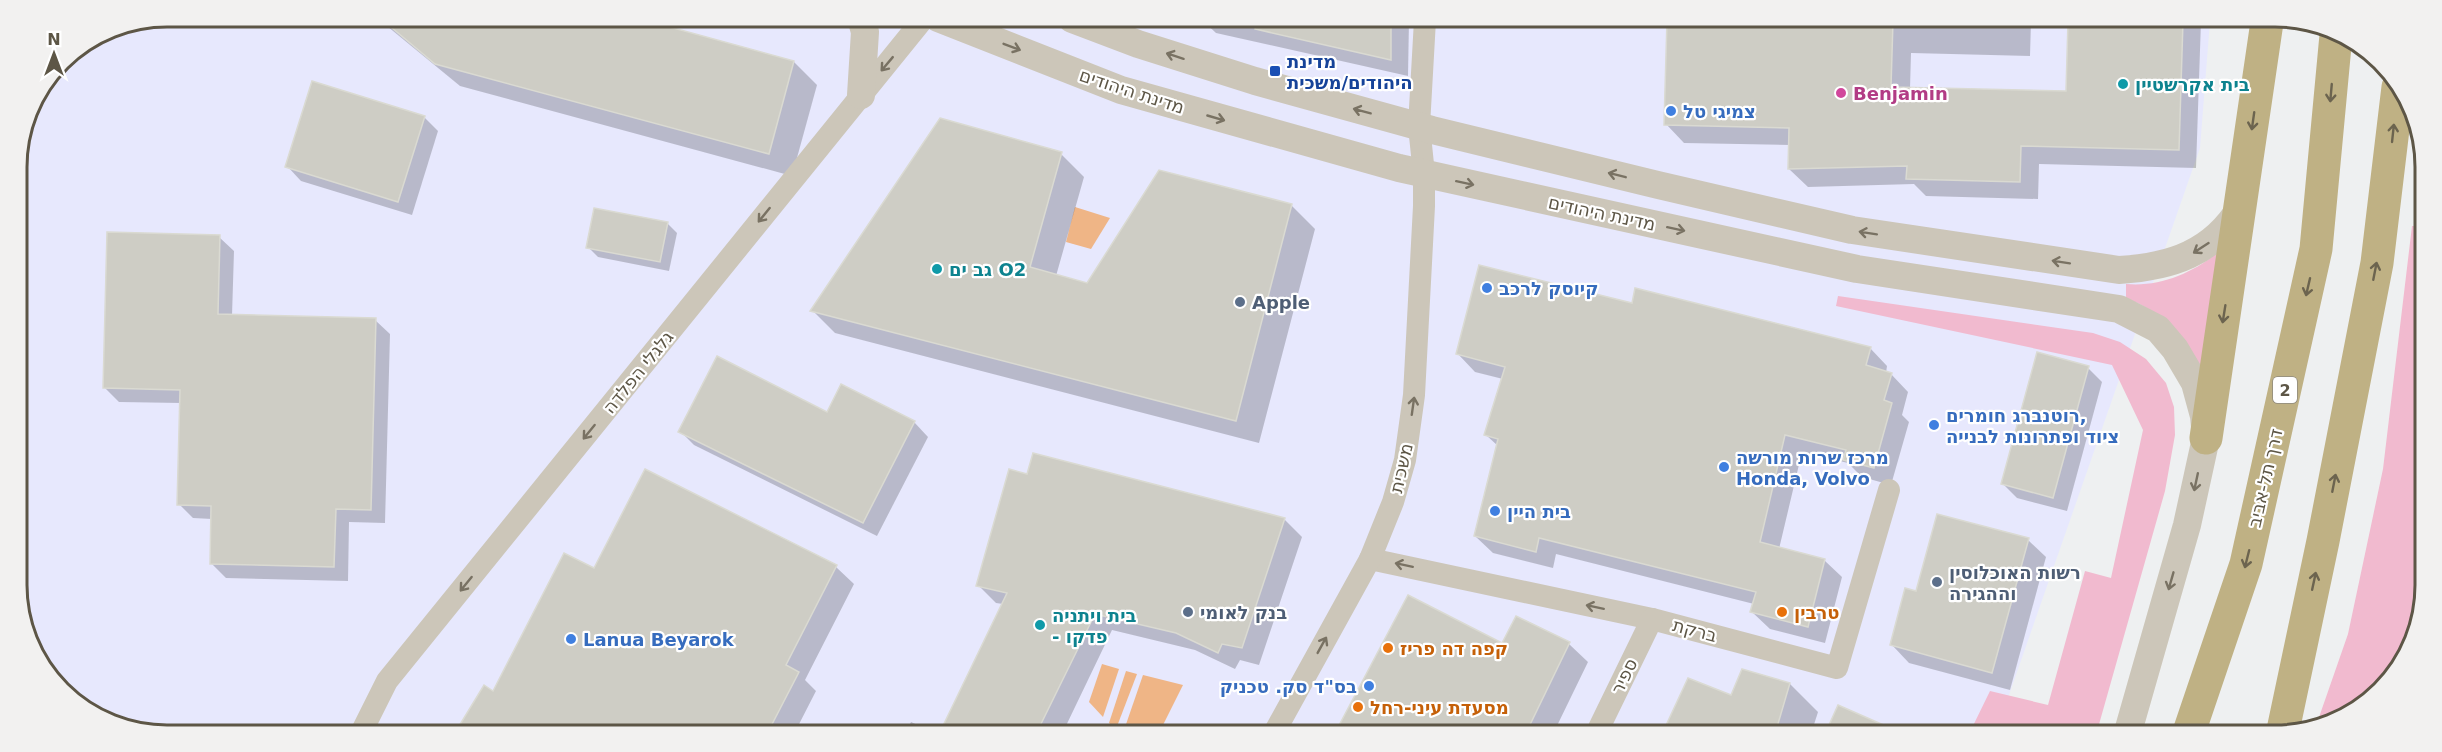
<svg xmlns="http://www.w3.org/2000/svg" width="2442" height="752" font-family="'DejaVu Sans','Noto Sans Hebrew',sans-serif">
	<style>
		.commercial { fill: #e7e8fd }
		.green { fill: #f1bacf }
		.water { fill: #efb586 }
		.shadow { fill: #0003 }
		.building { fill: #cecdc5; stroke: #dadad2; stroke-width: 1.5 }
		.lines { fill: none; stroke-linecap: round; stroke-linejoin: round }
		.minor { stroke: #ccc6b9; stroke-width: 22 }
		.tertiary { stroke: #ccc6b9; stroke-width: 28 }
		.motorway { stroke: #bfb184; stroke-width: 33 }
		.oneway { stroke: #797263 }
		.oneway2 { stroke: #6c644f }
		.transit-dot { fill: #1a4fb4; stroke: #fff; stroke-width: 2 }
		.culture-dot { fill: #0f9aa8; stroke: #fff; stroke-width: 2 }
		.hotel-dot { fill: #d1479c; stroke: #fff; stroke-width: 2 }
		.shop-dot { fill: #3f7fe0; stroke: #fff; stroke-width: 2 }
		.service-dot { fill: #5c6f8a; stroke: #fff; stroke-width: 2 }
		.food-dot { fill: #e8710a; stroke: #fff; stroke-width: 2 }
		.labels { text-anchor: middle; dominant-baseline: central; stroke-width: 4.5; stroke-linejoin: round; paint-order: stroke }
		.shield { fill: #fff; stroke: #8e897e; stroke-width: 1.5 }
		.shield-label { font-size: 16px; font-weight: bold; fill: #5d5646 }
		.transit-label { font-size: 18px; font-weight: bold; fill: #164399; stroke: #fff; text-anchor: start }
		.culture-label { font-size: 18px; font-weight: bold; fill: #0d838f; stroke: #fff; text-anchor: start }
		.street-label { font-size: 18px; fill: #5d5646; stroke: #fff }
		.hotel-label { font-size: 18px; font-weight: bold; fill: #b23c85; stroke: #fff; text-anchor: start }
		.shop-label { font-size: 18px; font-weight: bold; fill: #366cbe; stroke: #fff; text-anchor: start }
		.service-label { font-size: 18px; font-weight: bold; fill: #4e5e75; stroke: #fff; text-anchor: start }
		.food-label { font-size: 18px; font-weight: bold; fill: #c56008; stroke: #fff; text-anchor: start }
		.rim { fill: none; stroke: #5d5646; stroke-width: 3 }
	</style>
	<rect width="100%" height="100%" fill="#eef0f1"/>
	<path class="commercial" d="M 167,17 L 2210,21 L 2200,148 L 1995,735 L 127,730 L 54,685 L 19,614 L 17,157 L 28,109 L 61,60 L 109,28 Z"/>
	<g class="green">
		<path d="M 2412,226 L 2422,226 L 2420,625 L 2400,669 L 2367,704 L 2317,723 L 2348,634 L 2383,469 Z"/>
		<path d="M 2216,254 L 2226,255 L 2204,381 L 2162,317 L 2138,303 L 2126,300 L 2126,284 C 2159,287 2190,274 2216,254 Z"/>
		<path d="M 1838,296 L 2093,333 L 2120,342 L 2146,359 L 2166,383 L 2174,407 L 2175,435 L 2165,491 L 2096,735 L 1969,734 L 1990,691 L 2048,705 L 2085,571 L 2111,578 L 2143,430 L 2112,365 L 1836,306 Z"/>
	</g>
	<g class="water">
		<path d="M 1075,207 L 1110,218 L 1091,249 L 1066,242 Z"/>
		<path d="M 1102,664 L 1119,669 L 1103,717 L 1089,702 Z"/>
		<path d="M 1126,671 L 1137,674 L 1116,729 L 1109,723 Z"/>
		<path d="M 1143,675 L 1183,685 L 1159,733 L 1123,733 Z"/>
	</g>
	<g class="shadow">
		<path d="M 376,17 L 631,18 L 794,62 L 817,85 L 792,176 L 460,86 Z"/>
		<path d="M 1201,19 L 1409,20 L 1408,76 L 1216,33 Z"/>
		<path d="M 1668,20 L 2031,21 L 2030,56 L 1911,53 L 1910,89 L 2067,93 L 2069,21 L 2201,21 L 2196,168 L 2039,164 L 2038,199 L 1926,196 L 1914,184 L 1808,187 L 1789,169 L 1790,145 L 1684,143 L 1666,124 Z"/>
		<path d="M 424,117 L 438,131 L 412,215 L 301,181 L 287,166 Z"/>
		<path d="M 1061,154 L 1084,177 L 1056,276 L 1087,284 L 1160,172 L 1292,206 L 1315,229 L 1259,443 L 835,333 L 812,310 Z"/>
		<path d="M 667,223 L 677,233 L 669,271 L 598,257 L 588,247 Z"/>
		<path d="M 219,237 L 234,251 L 232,316 L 375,320 L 390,334 L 385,523 L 349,522 L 348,581 L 226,578 L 212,564 L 212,519 L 193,518 L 179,504 L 181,403 L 119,402 L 104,387 Z"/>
		<path d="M 1633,305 L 1870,348 L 1887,366 L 1886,373 L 1891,374 L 1908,392 L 1902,415 L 1909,422 L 1891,485 L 1862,477 L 1848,463 L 1802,452 L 1779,549 L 1824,560 L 1842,577 L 1825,643 L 1770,629 L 1752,612 L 1754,604 L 1556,554 L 1553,568 L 1493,553 L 1475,536 L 1498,446 L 1486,435 L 1503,379 L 1475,372 L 1458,354 Z"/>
		<path d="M 2088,368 L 2102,382 L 2067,511 L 2017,498 L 2003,484 Z"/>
		<path d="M 827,414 L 914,422 L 928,437 L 877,536 L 694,445 L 680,431 Z"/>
		<path d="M 1034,455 L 1285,520 L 1302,537 L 1259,665 L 1240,660 L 1235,669 L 1195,650 L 1112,630 L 1063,732 L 941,732 L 1003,604 L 996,603 L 978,585 L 1028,475 Z"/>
		<path d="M 2028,540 L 2046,557 L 2010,690 L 1909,663 L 1892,645 L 1917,592 Z"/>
		<path d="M 836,567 L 854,584 L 805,680 L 816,691 L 795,732 L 457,731 L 485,688 L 494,693 Z"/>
		<path d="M 1408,597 L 1503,645 L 1516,618 L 1569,644 L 1588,662 L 1553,734 L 1337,733 Z"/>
		<path d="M 1790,684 L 1818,712 L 1811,734 L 1664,734 L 1732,697 Z"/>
		<path d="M 911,722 L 933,732 L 906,732 Z"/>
		<path d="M 177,725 L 188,730 L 174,730 Z"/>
	</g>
	<g class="building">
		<path d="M 379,17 L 637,18 L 794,61 L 769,154 L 435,64 Z"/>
		<path d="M 1257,19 L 1391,19 L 1391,60 L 1255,29 Z"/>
		<path d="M 1667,20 L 1893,21 L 1891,87 L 2066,91 L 2068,21 L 2183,21 L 2179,150 L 2021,146 L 2020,182 L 1906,179 L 1907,166 L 1788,169 L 1789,128 L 1664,125 Z"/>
		<path d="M 312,81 L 425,116 L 398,202 L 285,167 Z"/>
		<path d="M 940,118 L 1062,152 L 1030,267 L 1087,283 L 1159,170 L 1292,204 L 1236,421 L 810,311 Z"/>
		<path d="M 594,208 L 668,222 L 660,262 L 586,248 Z"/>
		<path d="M 107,232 L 220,235 L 218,314 L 376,318 L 371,510 L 336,509 L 334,567 L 210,564 L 211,506 L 177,505 L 180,390 L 103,388 Z"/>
		<path d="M 1479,265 L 1632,303 L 1635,288 L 1871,347 L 1866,365 L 1892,373 L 1884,400 L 1892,403 L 1874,468 L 1843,460 L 1846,450 L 1785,435 L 1760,542 L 1825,559 L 1808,627 L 1750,612 L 1756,592 L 1539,538 L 1536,552 L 1474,536 L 1498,439 L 1484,435 L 1505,367 L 1456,354 Z"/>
		<path d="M 2037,352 L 2089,366 L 2053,498 L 2001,484 Z"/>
		<path d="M 717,356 L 827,412 L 841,384 L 915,421 L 863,523 L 678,432 Z"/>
		<path d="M 1033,453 L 1285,518 L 1242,648 L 1222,644 L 1218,653 L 1176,633 L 1095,614 L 1037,732 L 940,732 L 1007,593 L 976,586 L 1009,469 L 1027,474 Z"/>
		<path d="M 645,469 L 837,565 L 786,665 L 799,672 L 768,732 L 456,731 L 484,685 L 493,691 L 564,553 L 594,568 Z"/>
		<path d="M 1937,514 L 2029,538 L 1992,673 L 1890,645 L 1905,588 L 1916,591 Z"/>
		<path d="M 1408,595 L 1502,643 L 1516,616 L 1570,642 L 1526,733 L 1335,733 Z"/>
		<path d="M 1742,669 L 1790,683 L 1775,734 L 1662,734 L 1688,678 L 1731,695 Z"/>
		<path d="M 1838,705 L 1904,734 L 1825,734 Z"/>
	</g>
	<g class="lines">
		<g class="minor">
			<path d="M 1370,559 L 1652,619 L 1837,668 L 1889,490"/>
			<path d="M 362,731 L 387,681 L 924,18"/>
			<path d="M 1274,733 L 1370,559 L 1393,502 L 1405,460 L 1414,395 L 1424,206 L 1424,174 L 1419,126 L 1425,20"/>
			<path d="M 1596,734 L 1652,619"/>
		</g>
		<g class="tertiary">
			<path d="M 861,18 L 865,32 L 861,95"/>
			<path d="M 938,18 L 1121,90 L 1399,168 L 1857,269 L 2119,309 L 2158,329 L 2175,349 L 2195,383 L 2204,416 L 2206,438 L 2187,525 L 2127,735"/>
			<path d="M 1072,19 L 1138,44 L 1255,81 L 1432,130 L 1658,185 L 1852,230 L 2119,270 C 2171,267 2213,253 2241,207"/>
		</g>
		<g class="motorway">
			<path d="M 2206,438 L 2267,22"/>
			<path d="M 2188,735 L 2246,564 L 2316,249 L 2336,35"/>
			<path d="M 2282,735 L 2323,541 L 2377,263 L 2398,87"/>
		</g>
	</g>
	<defs><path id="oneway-shaft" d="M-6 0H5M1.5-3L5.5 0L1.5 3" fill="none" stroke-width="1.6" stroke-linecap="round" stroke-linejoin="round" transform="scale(1.5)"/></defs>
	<g class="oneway">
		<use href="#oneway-shaft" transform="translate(1012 47) rotate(21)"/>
		<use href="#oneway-shaft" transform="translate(1175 56) rotate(-162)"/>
		<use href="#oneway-shaft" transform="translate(887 64) rotate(130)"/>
		<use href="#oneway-shaft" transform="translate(1362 111) rotate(-165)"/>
		<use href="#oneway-shaft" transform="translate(1216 118) rotate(16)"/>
		<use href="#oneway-shaft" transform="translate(1617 175) rotate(-166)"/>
		<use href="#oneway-shaft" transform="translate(1465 183) rotate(12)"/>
		<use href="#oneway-shaft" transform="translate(764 215) rotate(129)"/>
		<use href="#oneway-shaft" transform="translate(1676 229) rotate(12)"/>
		<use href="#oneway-shaft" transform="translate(1868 233) rotate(-171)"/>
		<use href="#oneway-shaft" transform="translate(2201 248) rotate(147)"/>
		<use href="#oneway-shaft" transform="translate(2061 262) rotate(-171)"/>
		<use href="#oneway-shaft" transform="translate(1413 406) rotate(-82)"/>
		<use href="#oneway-shaft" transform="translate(589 432) rotate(129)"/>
		<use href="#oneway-shaft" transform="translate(2196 482) rotate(102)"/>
		<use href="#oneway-shaft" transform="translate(1404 565) rotate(-168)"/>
		<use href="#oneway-shaft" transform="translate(2171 581) rotate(106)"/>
		<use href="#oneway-shaft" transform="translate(466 584) rotate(129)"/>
		<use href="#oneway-shaft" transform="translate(1595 607) rotate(-168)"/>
		<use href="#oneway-shaft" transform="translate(1322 645) rotate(-61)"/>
	</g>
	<g class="oneway2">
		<use href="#oneway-shaft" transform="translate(2331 93) rotate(95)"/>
		<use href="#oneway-shaft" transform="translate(2253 121) rotate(98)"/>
		<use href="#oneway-shaft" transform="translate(2393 133) rotate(-84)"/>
		<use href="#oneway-shaft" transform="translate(2375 271) rotate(-79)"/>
		<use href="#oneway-shaft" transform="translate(2308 287) rotate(103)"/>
		<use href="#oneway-shaft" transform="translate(2224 314) rotate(99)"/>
		<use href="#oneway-shaft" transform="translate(2334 483) rotate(-79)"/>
		<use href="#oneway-shaft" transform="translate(2247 559) rotate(104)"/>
		<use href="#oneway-shaft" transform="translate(2314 581) rotate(-78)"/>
	</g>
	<rect class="transit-dot" x="1269" y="65" width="12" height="12" rx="3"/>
	<g class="culture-dot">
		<circle cx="2123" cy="84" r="6"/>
		<circle cx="937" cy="269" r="6"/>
		<circle cx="1040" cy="625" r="6"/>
	</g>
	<circle class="hotel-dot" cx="1841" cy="93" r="6"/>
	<g class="shop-dot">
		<circle cx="1671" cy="111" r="6"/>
		<circle cx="1487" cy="288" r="6"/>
		<circle cx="1934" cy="425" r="6"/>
		<circle cx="1724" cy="467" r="6"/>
		<circle cx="1495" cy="511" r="6"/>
		<circle cx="571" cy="639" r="6"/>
		<circle cx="1369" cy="686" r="6"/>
	</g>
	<g class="service-dot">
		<circle cx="1240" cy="302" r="6"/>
		<circle cx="1937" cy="582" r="6"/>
		<circle cx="1188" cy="612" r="6"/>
	</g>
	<g class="food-dot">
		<circle cx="1782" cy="612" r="6"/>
		<circle cx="1388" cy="648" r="6"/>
		<circle cx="1358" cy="707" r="6"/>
	</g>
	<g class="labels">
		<rect class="shield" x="2273" y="377" width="24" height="26" rx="4.5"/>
		<g class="shield-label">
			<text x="2285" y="390">2</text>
		</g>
		<g class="transit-label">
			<text x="1287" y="61">מדינת<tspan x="1287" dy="21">היהודים/משכית</tspan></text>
		</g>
		<g class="culture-label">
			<text x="2135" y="84">בית אקרשטיין</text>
			<text x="949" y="269">גב ים O2</text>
			<text x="1052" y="615">בית ויתניה<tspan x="1052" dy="21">- פדקו</tspan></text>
		</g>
		<g class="street-label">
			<text transform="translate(1132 91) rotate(18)">מדינת היהודים</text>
			<text transform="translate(1602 213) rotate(12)">מדינת היהודים</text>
			<text transform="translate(638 372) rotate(-51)">גלגלי הפלדה</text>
			<text transform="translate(1401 468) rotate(-77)">משכית</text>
			<text transform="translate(2265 478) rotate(-77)">דרך תל-אביב</text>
			<text transform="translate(1695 630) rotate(15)">ברקת</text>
			<text transform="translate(1624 676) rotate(-64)">ספיר</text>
		</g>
		<g class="hotel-label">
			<text x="1853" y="93">Benjamin</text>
		</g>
		<g class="shop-label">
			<text x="1683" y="111">צמיגי טל</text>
			<text x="1499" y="288">קיוסק לרכב</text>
			<text x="1946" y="415">רוטנברג חומרים,<tspan x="1946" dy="21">ציוד ופתרונות לבנייה</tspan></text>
			<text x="1736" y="457">מרכז שרות מורשה<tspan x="1736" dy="21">Honda, Volvo</tspan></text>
			<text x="1507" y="511">בית היין</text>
			<text x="583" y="639">Lanua Beyarok</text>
			<text x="1357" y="686" text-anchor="end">בס"ד סק. טכניק</text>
		</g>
		<g class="service-label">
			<text x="1252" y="302">Apple</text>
			<text x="1949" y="572">רשות האוכלוסין<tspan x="1949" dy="21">וההגירה</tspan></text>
			<text x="1200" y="612">בנק לאומי</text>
		</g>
		<g class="food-label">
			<text x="1794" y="612">טרבין</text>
			<text x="1400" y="648">קפה דה פריז</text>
			<text x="1370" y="707">מסעדת עיני-רחל</text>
		</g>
	</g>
	<path d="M0 0H2442V752H0ZM167 27H2275A140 140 0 0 1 2415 167V585A140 140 0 0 1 2275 725H167A140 140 0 0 1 27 585V167A140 140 0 0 1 167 27Z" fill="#f2f1f0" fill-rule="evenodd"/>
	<path class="rim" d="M167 27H2275A140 140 0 0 1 2415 167V585A140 140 0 0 1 2275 725H167A140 140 0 0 1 27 585V167A140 140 0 0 1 167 27Z"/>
	<g transform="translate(54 54)" stroke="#ffffff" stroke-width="4.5" paint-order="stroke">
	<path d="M0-4.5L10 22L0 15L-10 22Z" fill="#5d5646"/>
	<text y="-9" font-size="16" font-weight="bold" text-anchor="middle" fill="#5d5646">N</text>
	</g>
</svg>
